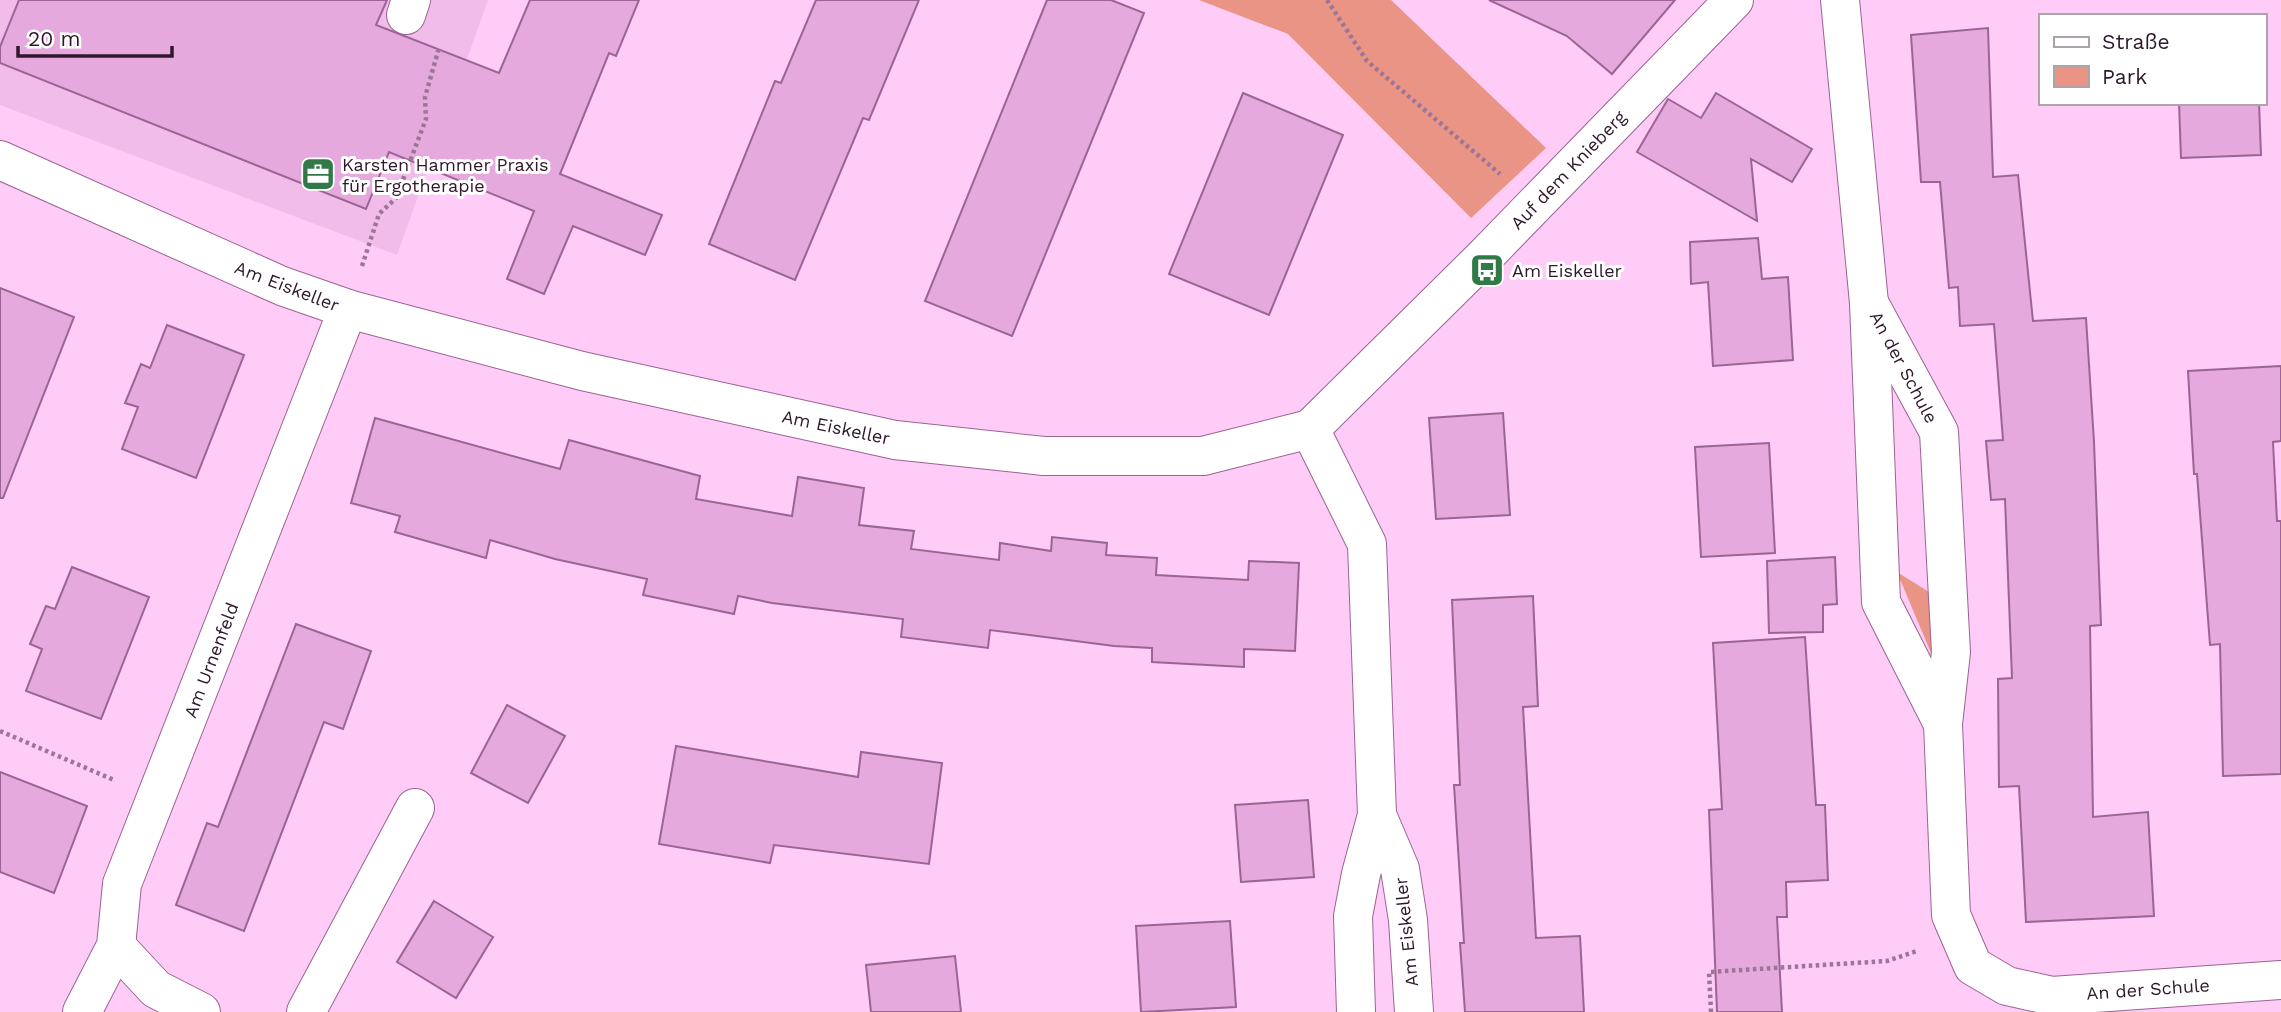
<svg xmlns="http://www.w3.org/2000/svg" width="2281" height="1012" font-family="'Work Sans',sans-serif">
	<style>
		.built { fill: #f1bcea }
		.green { fill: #e99484 }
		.building { fill: #e6a9de; stroke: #9c6495; stroke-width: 2 }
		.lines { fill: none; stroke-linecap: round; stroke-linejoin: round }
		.minor-casing { stroke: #9b6394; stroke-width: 40 }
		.path { stroke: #9b7696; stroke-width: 4.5; stroke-dasharray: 3.5 3.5; stroke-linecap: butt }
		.minor { stroke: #fff; stroke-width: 38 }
		.labels { text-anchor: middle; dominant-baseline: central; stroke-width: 6; stroke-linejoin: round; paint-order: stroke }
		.poi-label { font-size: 18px; fill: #2f182c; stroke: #fff; text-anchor: start }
		.street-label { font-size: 18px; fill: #2f182c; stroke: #fff }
	</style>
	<rect width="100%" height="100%" fill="#feccf7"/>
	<path class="built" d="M 0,0 L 488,0 L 397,255 L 0,105 Z"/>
	<g class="green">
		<path d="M 1199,0 L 1391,0 L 1546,148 L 1471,218 L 1288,34 Z"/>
		<path d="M 1897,572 L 1937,597 L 1940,653 L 1931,653 Z"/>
	</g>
	<g class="building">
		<path d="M 19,0 L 387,0 L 376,25 L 499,73 L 530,0 L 639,0 L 616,56 L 609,53 L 560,174 L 662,215 L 645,255 L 573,226 L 544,294 L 507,279 L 534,211 L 389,152 L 366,209 L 0,63 L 0,47 Z"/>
		<path d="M 816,0 L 919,0 L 869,120 L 863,118 L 795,280 L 709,244 L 775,81 L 781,83 Z"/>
		<path d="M 1047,0 L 1111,0 L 1144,13 L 1012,336 L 925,301 Z"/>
		<path d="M 1489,0 L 1675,0 L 1612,74 L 1567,36 Z"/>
		<path d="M 1988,28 L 1993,177 L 2018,175 L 2033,321 L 2086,318 L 2094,442 L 2101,625 L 2090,626 L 2093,817 L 2148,812 L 2154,916 L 2026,922 L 2019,786 L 1999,787 L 1998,679 L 2012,678 L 2005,499 L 1991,500 L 1986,441 L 2003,440 L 1994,324 L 1960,326 L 1958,287 L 1949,288 L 1940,182 L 1921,182 L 1911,35 Z"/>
		<path d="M 1243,93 L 1343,135 L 1269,315 L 1169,274 Z"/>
		<path d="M 1716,93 L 1812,149 L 1792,182 L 1751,159 L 1757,221 L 1637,152 L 1668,99 L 1701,118 Z"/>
		<path d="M 2179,103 L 2259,103 L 2261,155 L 2181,158 Z"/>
		<path d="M 1758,238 L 1762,279 L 1788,277 L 1793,360 L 1713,366 L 1708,282 L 1691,284 L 1690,242 Z"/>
		<path d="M 0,288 L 74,317 L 3,498 L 0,498 Z"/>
		<path d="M 167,325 L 244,355 L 196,478 L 122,449 L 138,407 L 125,403 L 141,364 L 150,368 Z"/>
		<path d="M 2281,366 L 2281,441 L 2273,442 L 2277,521 L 2281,521 L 2281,774 L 2223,776 L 2220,644 L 2210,645 L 2197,474 L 2194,474 L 2188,371 Z"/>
		<path d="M 1503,413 L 1510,515 L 1436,519 L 1429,418 Z"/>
		<path d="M 375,418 L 560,469 L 569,440 L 700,476 L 696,499 L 792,516 L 798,477 L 864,488 L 859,525 L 914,531 L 911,549 L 999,560 L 1000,543 L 1051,551 L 1052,537 L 1107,543 L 1106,555 L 1157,558 L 1156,575 L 1248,580 L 1249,561 L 1299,563 L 1295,651 L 1244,649 L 1244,667 L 1152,662 L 1152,648 L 1114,646 L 990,630 L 988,648 L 901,637 L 903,619 L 772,603 L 738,596 L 734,614 L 643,595 L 647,579 L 555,559 L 490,540 L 486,558 L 395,532 L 400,516 L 351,503 Z"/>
		<path d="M 1769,443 L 1775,553 L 1701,557 L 1695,447 Z"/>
		<path d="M 1835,557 L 1837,604 L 1823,605 L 1823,632 L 1769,633 L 1767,561 Z"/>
		<path d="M 72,567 L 149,597 L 101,719 L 26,691 L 42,649 L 30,644 L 46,606 L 55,609 Z"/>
		<path d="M 1533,596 L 1538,706 L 1523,707 L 1536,938 L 1580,936 L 1584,1012 L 1465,1012 L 1460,943 L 1464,943 L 1454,785 L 1460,785 L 1452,600 Z"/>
		<path d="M 296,624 L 371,651 L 343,729 L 324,722 L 244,931 L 176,905 L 207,823 L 218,827 Z"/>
		<path d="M 1805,637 L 1816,805 L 1825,805 L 1828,880 L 1786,882 L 1787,917 L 1777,917 L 1782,1012 L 1717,1012 L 1709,810 L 1722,809 L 1713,643 Z"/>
		<path d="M 507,705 L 565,736 L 528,803 L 471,773 Z"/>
		<path d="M 676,746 L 858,777 L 861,752 L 942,763 L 929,864 L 774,845 L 770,863 L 659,844 Z"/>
		<path d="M 0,772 L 87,806 L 54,893 L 0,872 Z"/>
		<path d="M 1308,800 L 1314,877 L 1241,882 L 1235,805 Z"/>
		<path d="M 434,901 L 493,937 L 456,998 L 397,962 Z"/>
		<path d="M 1230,921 L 1236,1007 L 1141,1012 L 1136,926 Z"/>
		<path d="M 955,956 L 961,1012 L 871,1012 L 866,965 Z"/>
	</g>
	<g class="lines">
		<g class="minor-casing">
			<g id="minor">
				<path d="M 1840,0 L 1869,303 L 1881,602 L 1943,724"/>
				<path d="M 406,15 L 411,0"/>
				<path d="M 0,160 L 282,286 L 348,309 L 582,371 L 895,440 L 1044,456 L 1203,456 L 1310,429"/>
				<path d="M 1869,303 L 1939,432 L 1951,652 L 1943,724 L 1951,915 L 1973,966 L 2007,986 L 2052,996 L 2281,980"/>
				<path d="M 1310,429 L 1484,257 L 1734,0"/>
				<path d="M 1310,429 L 1367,544 L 1377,815 L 1361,874 L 1353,916 L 1356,1012"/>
				<path d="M 1377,815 L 1400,869 L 1408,920 L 1414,1012"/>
				<path d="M 116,946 L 156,989 L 201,1012"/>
				<path d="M 82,1012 L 116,946 L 122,884 L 348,309"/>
				<path d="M 306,1012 L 415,808"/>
			</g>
		</g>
		<g class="path">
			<path d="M 1327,0 L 1367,61 L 1500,174"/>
			<path d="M 362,266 L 379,214 L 396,198 L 426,119 L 425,97 L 439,48"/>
			<path d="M 0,731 L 114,780"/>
			<path d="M 1711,1012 L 1709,972 L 1887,961 L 1917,951"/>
		</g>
		<use href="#minor" class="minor"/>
	</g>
	<defs>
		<g id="office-square" transform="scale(1.75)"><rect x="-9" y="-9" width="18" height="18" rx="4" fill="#317a48" stroke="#fff"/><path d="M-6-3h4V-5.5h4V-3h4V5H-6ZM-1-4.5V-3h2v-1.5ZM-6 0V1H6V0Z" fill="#fff"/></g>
		<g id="bus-square" transform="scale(1.75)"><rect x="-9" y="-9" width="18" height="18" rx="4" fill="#317a48" stroke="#fff"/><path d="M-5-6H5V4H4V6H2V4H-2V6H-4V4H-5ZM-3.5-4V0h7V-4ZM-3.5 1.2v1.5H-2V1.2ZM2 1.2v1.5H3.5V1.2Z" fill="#fff"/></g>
	</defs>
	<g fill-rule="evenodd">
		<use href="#office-square" x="318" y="174"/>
		<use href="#bus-square" x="1487" y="270"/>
	</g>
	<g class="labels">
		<g class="poi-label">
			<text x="342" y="164">Karsten Hammer Praxis<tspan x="342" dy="21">für Ergotherapie</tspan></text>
			<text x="1512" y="270">Am Eiskeller</text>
		</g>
		<g class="street-label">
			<text transform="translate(1568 170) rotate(-46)">Auf dem Knieberg</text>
			<text transform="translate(287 286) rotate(21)">Am Eiskeller</text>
			<text transform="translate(1904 367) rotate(62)">An der Schule</text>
			<text transform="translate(836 427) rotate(12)">Am Eiskeller</text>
			<text transform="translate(211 660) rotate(-69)">Am Urnenfeld</text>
			<text transform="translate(1406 932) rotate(-96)">Am Eiskeller</text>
			<text transform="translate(2148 989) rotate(-4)">An der Schule</text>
		</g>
	</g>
	<rect x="2039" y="14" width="228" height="91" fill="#ffffff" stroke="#aca3ab" stroke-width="2"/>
	<rect x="2054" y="37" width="35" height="10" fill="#ffffff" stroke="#aca3ab" stroke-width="2"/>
	<text x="2102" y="49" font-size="21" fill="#2f182c">Straße</text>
	<rect x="2054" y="66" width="35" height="21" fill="#e99484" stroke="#aca3ab" stroke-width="2"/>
	<text x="2102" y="84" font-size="21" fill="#2f182c">Park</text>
	<path d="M18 46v10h154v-10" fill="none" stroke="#2f182c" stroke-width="3.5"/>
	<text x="28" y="46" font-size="21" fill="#2f182c" stroke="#ffffff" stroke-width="5" paint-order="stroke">20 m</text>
</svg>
